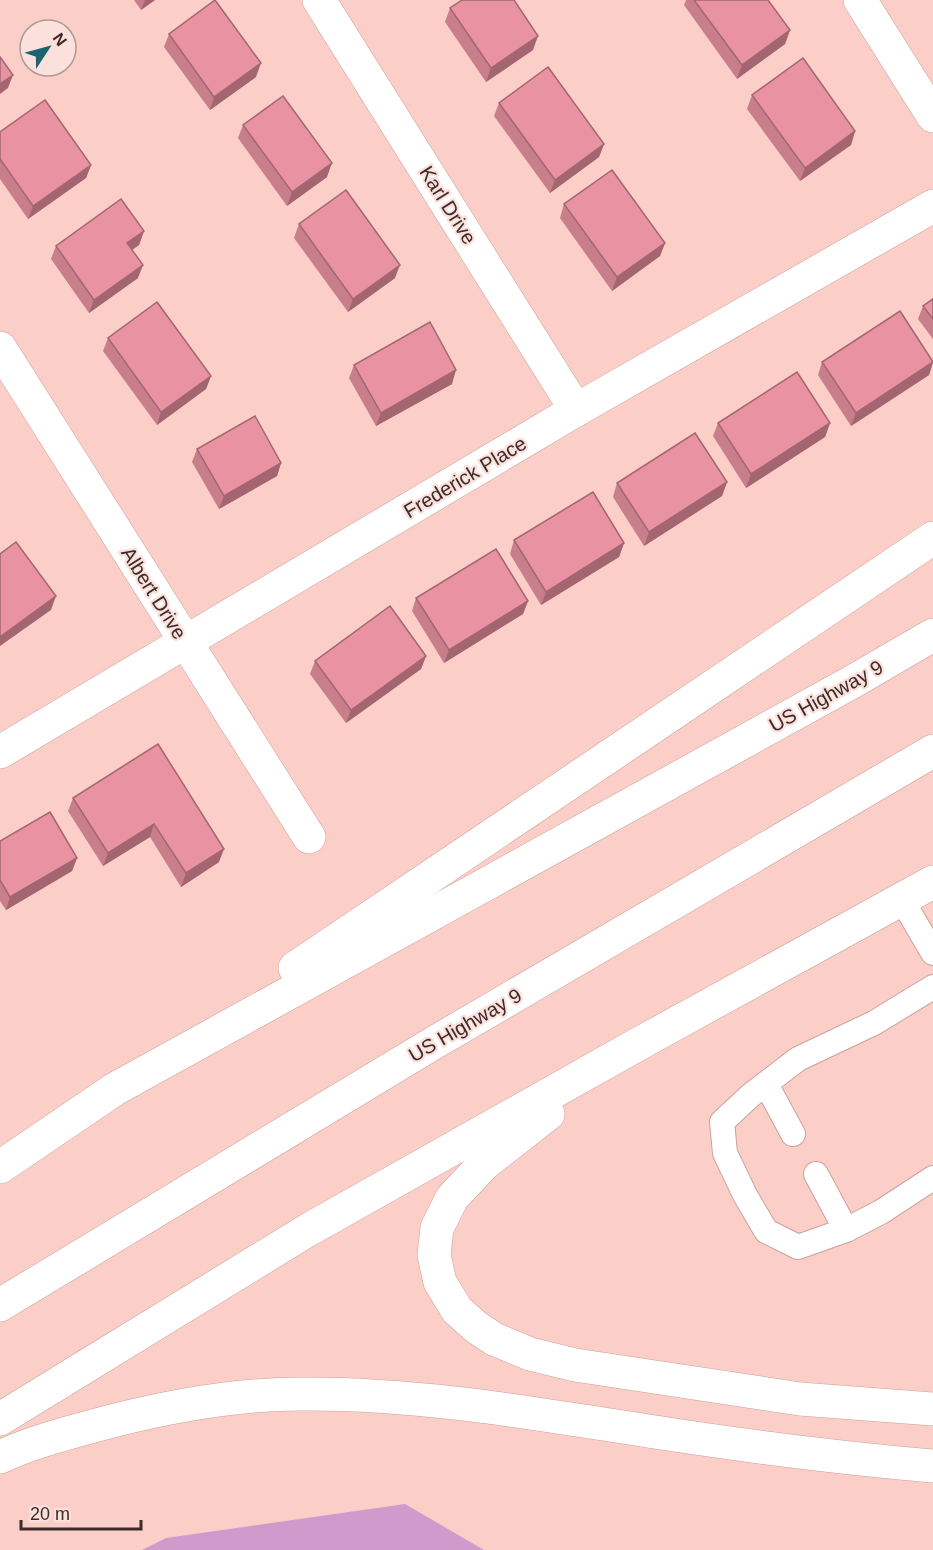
<svg xmlns="http://www.w3.org/2000/svg" width="933" height="1550" font-family="Helvetica,sans-serif">
	<style>
		.green { fill: #cf9bcc }
		.lines { fill: none; stroke-linecap: round; stroke-linejoin: round }
		.service-casing { stroke: #cba19a; stroke-width: 26 }
		.minor-casing { stroke: #cba19a; stroke-width: 34 }
		.trunk-casing { stroke: #cba19a; stroke-width: 34 }
		.service { stroke: #fff; stroke-width: 24 }
		.minor { stroke: #fff; stroke-width: 33 }
		.trunk { stroke: #fff; stroke-width: 33 }
		.wall { fill: #c87e8b }
		.shaded-wall { fill: #a36671 }
		.building { fill: #e992a2; stroke: #a36671; stroke-width: 1.5 }
		.labels { text-anchor: middle; dominant-baseline: central; stroke-width: 4.5; stroke-linejoin: round; paint-order: stroke }
		.street-label { font-size: 20px; fill: #3c2b28; stroke: #fbe0dc }
	</style>
	<rect width="100%" height="100%" fill="#fbcec7"/>
	<path class="green" d="M 405,1504 L 484,1550 L 142,1550 L 166,1538 Z"/>
	<g class="lines">
		<g class="service-casing">
			<g id="service">
				<path d="M 902,900 L 933,953"/>
				<path d="M 933,987 L 874,1023 L 798,1059 L 751,1095 L 722,1122 L 725,1153 L 745,1195 L 766,1231 L 798,1247 L 846,1230 L 881,1212 L 933,1178"/>
				<path d="M 766,1084 L 793,1134"/>
				<path d="M 816,1174 L 846,1230"/>
			</g>
		</g>
		<g class="minor-casing">
			<g id="minor">
				<path d="M 319,0 L 576,410"/>
				<path d="M 860,0 L 933,116"/>
				<path d="M 0,348 L 309,837"/>
				<path d="M 0,752 L 576,410 L 933,206"/>
			</g>
		</g>
		<g class="trunk-casing">
			<g id="trunk">
				<path d="M 295,968 L 933,538"/>
				<path d="M 548,1114 L 484,1164 L 452,1198 L 437,1228 L 434,1255 L 440,1282 L 457,1310 L 476,1327 L 494,1339 L 530,1354 L 575,1365 L 800,1399 L 933,1409"/>
				<path d="M 0,1167 L 115,1089 L 852,682 L 933,635"/>
				<path d="M 0,1305 L 432,1044 L 933,751"/>
				<path d="M 0,1419 L 308,1230 L 642,1042 L 933,882"/>
				<path d="M 0,1457 C 34,1441 72,1432 108,1422 C 170,1406 236,1394 301,1394 C 431,1393 559,1418 688,1437 C 769,1449 851,1459 933,1466"/>
			</g>
		</g>
		<use href="#service" class="service"/>
		<use href="#minor" class="minor"/>
		<use href="#trunk" class="trunk"/>
	</g>
	<g class="wall">
		<path d="M 134,0 L 155,0 L 141,10 Z"/>
		<path d="M 686,0 L 768,0 L 790,30 L 785,44 L 737,79 L 684,5 Z"/>
		<path d="M 450,8 L 533,50 L 486,82 L 445,22 Z"/>
		<path d="M 169,34 L 256,77 L 210,110 L 164,47 Z"/>
		<path d="M 752,95 L 855,131 L 851,145 L 800,181 L 747,109 Z"/>
		<path d="M 499,103 L 604,144 L 599,157 L 550,193 L 494,116 Z"/>
		<path d="M 243,125 L 327,177 L 287,206 L 238,138 Z"/>
		<path d="M 0,132 L 91,165 L 86,178 L 28,219 L 0,179 Z"/>
		<path d="M 564,204 L 665,243 L 660,256 L 612,291 L 560,218 Z"/>
		<path d="M 299,224 L 395,278 L 348,312 L 294,238 Z"/>
		<path d="M 144,231 L 139,245 L 132,250 L 138,278 L 89,313 L 51,259 L 56,246 Z"/>
		<path d="M 933,299 L 933,339 L 918,319 L 923,306 Z"/>
		<path d="M 108,338 L 211,376 L 206,389 L 157,425 L 103,351 Z"/>
		<path d="M 933,361 L 929,375 L 851,426 L 818,375 L 822,362 Z"/>
		<path d="M 354,365 L 452,384 L 376,426 L 349,378 Z"/>
		<path d="M 718,423 L 830,423 L 825,437 L 746,488 L 713,436 Z"/>
		<path d="M 197,449 L 281,463 L 277,476 L 219,509 L 192,462 Z"/>
		<path d="M 727,482 L 722,496 L 644,546 L 613,497 L 617,483 Z"/>
		<path d="M 514,540 L 624,543 L 619,557 L 541,605 L 510,554 Z"/>
		<path d="M 416,598 L 528,601 L 523,614 L 444,663 L 412,611 Z"/>
		<path d="M 426,656 L 421,669 L 346,723 L 310,674 L 315,661 Z"/>
		<path d="M 158,744 L 219,862 L 181,887 L 150,837 L 103,866 L 68,811 L 73,798 Z"/>
		<path d="M 0,841 L 77,858 L 72,871 L 6,910 L 0,901 Z"/>
	</g>
	<g class="shaded-wall">
		<path d="M 145,0 L 155,0 L 141,10 Z"/>
		<path d="M 790,30 L 785,44 L 737,79 L 742,65 Z"/>
		<path d="M 538,36 L 533,50 L 486,82 L 491,68 Z"/>
		<path d="M 261,63 L 256,77 L 210,110 L 214,97 Z"/>
		<path d="M 13,75 L 8,88 L 0,94 L 0,84 Z"/>
		<path d="M 855,131 L 851,145 L 800,181 L 805,168 Z"/>
		<path d="M 604,144 L 599,157 L 550,193 L 555,180 Z"/>
		<path d="M 332,163 L 327,177 L 287,206 L 292,192 Z"/>
		<path d="M 91,165 L 86,178 L 28,219 L 33,206 Z"/>
		<path d="M 144,231 L 139,245 L 122,257 L 127,243 Z"/>
		<path d="M 665,243 L 660,256 L 612,291 L 617,277 Z"/>
		<path d="M 143,265 L 138,278 L 89,313 L 94,300 Z"/>
		<path d="M 400,265 L 395,278 L 348,312 L 353,299 Z"/>
		<path d="M 933,362 L 929,375 L 851,426 L 856,413 Z"/>
		<path d="M 456,370 L 452,384 L 376,426 L 381,413 Z"/>
		<path d="M 211,376 L 206,389 L 157,425 L 161,412 Z"/>
		<path d="M 830,423 L 825,437 L 746,488 L 751,474 Z"/>
		<path d="M 281,463 L 277,476 L 219,509 L 224,496 Z"/>
		<path d="M 727,482 L 722,496 L 644,546 L 649,532 Z"/>
		<path d="M 624,543 L 619,557 L 541,605 L 546,592 Z"/>
		<path d="M 56,596 L 51,610 L 0,646 L 0,637 Z"/>
		<path d="M 528,601 L 523,614 L 444,663 L 449,650 Z"/>
		<path d="M 426,656 L 421,669 L 346,723 L 351,710 Z"/>
		<path d="M 154,824 L 150,837 L 103,866 L 108,853 Z"/>
		<path d="M 224,849 L 219,862 L 181,887 L 186,873 Z"/>
		<path d="M 77,858 L 72,871 L 6,910 L 10,897 Z"/>
	</g>
	<g class="building">
		<path d="M 215,0 L 261,63 L 214,97 L 169,34 Z"/>
		<path d="M 462,0 L 514,0 L 538,36 L 491,68 L 450,8 Z"/>
		<path d="M 694,0 L 768,0 L 790,30 L 742,65 Z"/>
		<path d="M 0,57 L 13,75 L 0,84 Z"/>
		<path d="M 803,58 L 855,131 L 805,168 L 752,95 Z"/>
		<path d="M 548,67 L 604,144 L 555,180 L 499,103 Z"/>
		<path d="M 283,96 L 332,163 L 292,192 L 243,125 Z"/>
		<path d="M 45,100 L 91,165 L 33,206 L 0,159 L 0,132 Z"/>
		<path d="M 612,170 L 665,243 L 617,277 L 564,204 Z"/>
		<path d="M 346,190 L 400,265 L 353,299 L 299,224 Z"/>
		<path d="M 121,199 L 144,231 L 127,243 L 143,265 L 94,300 L 56,246 Z"/>
		<path d="M 933,299 L 933,319 L 923,306 Z"/>
		<path d="M 157,302 L 211,376 L 161,412 L 108,338 Z"/>
		<path d="M 900,311 L 933,362 L 856,413 L 822,362 Z"/>
		<path d="M 430,322 L 456,370 L 381,413 L 354,365 Z"/>
		<path d="M 797,372 L 830,423 L 751,474 L 718,423 Z"/>
		<path d="M 255,416 L 281,463 L 224,496 L 197,449 Z"/>
		<path d="M 695,433 L 727,482 L 649,532 L 617,483 Z"/>
		<path d="M 593,492 L 624,543 L 546,592 L 514,540 Z"/>
		<path d="M 16,542 L 56,596 L 0,637 L 0,554 Z"/>
		<path d="M 496,549 L 528,601 L 449,650 L 416,598 Z"/>
		<path d="M 390,606 L 426,656 L 351,710 L 315,661 Z"/>
		<path d="M 158,744 L 224,849 L 186,873 L 154,824 L 108,853 L 73,798 Z"/>
		<path d="M 50,812 L 77,858 L 10,897 L 0,880 L 0,841 Z"/>
	</g>
	<g class="labels">
		<g class="street-label">
			<text transform="translate(448 205) rotate(58)">Karl Drive</text>
			<text transform="translate(465 477) rotate(-31)">Frederick Place</text>
			<text transform="translate(154 593) rotate(58)">Albert Drive</text>
			<text transform="translate(826 696) rotate(-29)">US Highway 9</text>
			<text transform="translate(465 1025) rotate(-30)">US Highway 9</text>
		</g>
	</g>
	<g transform="translate(48 48) rotate(54)"><circle r="28" fill="#fbe0dc" stroke="#af9894" stroke-width="1.5"/>
	<path d="M0-4.5L10 22L0 15L-10 22Z" fill="#1a656f"/>
	<text y="-9" font-size="16" font-weight="bold" text-anchor="middle" fill="#3c2b28">N</text>
	</g>
	<path d="M21 1520v9h120v-9" fill="none" stroke="#3c2b28" stroke-width="3"/>
	<text x="30" y="1520" font-size="18" fill="#3c2b28" stroke="#fbe0dc" stroke-width="4.5" paint-order="stroke">20 m</text>
</svg>
